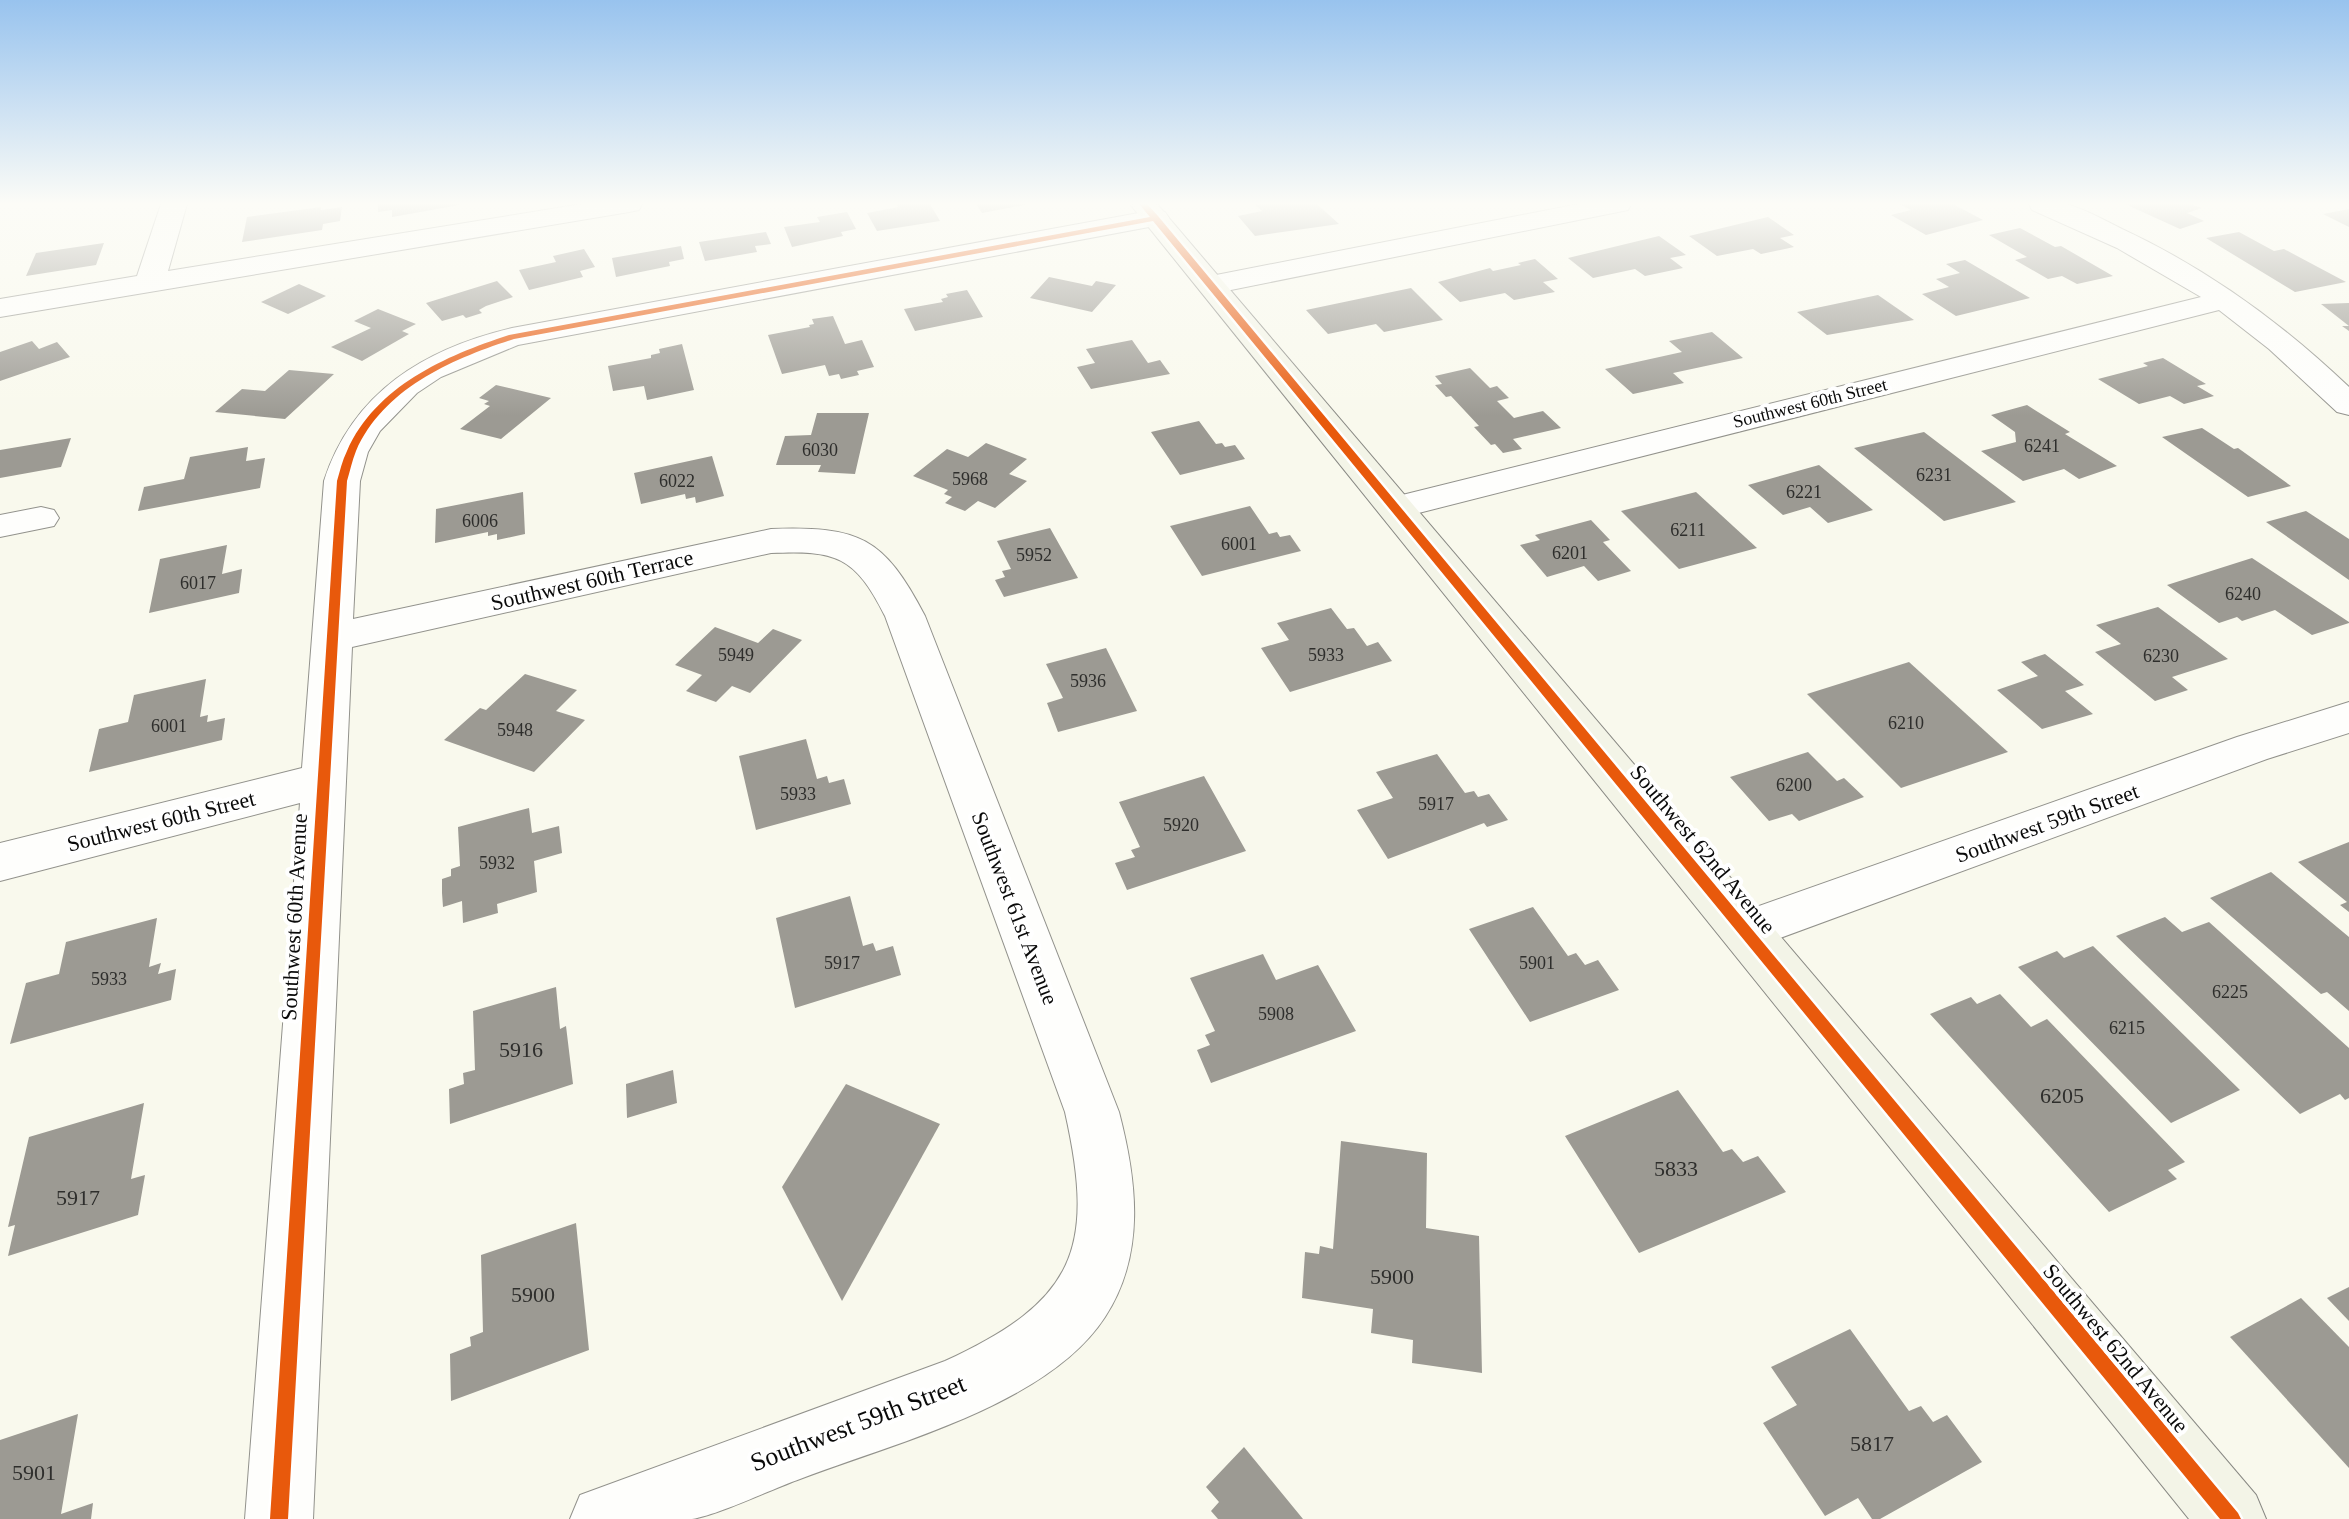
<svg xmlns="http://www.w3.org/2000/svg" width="2349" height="1519" font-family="'Times New Roman',serif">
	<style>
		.building { fill: #9c9a93 }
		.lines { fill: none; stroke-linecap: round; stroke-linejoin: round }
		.street-casing { stroke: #92928c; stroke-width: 2 }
		.secondary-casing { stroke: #888883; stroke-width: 2 }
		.street { fill: #fefefc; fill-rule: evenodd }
		.secondary { fill: #f3f4e7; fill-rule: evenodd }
		.cycleway-casing { stroke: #fff; stroke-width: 5 }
		.cycleway { fill: #e8590c; fill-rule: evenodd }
		.labels { text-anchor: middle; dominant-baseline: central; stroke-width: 8; stroke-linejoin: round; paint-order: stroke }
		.far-street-label { font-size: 18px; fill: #0a0a0a; stroke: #fff }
		.number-label { font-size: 18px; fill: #2e2e2c }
		.street-label { font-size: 22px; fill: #0a0a0a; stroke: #fff }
		.near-number-label { font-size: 22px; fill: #2e2e2c }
		.near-street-label { font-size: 26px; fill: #0a0a0a; stroke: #fff }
	</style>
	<rect width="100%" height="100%" fill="#f9f9ed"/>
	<g class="building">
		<path d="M 378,204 L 460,204 L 460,205 L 392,217 L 392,210 L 378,212 Z"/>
		<path d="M 896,204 L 930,204 L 940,221 L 877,231 L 867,213 L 898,207 Z"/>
		<path d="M 976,204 L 1024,204 L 1025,205 L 982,213 Z"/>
		<path d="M 1263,204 L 1317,204 L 1339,224 L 1255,236 L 1238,216 L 1262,211 L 1255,205 Z"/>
		<path d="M 1899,204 L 1953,204 L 1983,220 L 1926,235 L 1891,215 L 1911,210 Z"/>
		<path d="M 2125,204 L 2191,204 L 2202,208 L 2187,213 L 2204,221 L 2180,229 Z"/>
		<path d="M 321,207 L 321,210 L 342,207 L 340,221 L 323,224 L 322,230 L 242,242 L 247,217 Z"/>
		<path d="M 2349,209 L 2349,227 L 2323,214 Z"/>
		<path d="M 847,212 L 856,229 L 841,232 L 843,236 L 792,247 L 784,227 L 820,222 L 817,217 Z"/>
		<path d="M 1768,217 L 1794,235 L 1780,238 L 1794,247 L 1761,254 L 1753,249 L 1717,256 L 1689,236 Z"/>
		<path d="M 2020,228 L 2055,247 L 2061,246 L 2113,276 L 2077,284 L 2062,276 L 2048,279 L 2015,260 L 2027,257 L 1989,235 Z"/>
		<path d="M 766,232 L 771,244 L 755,246 L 757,252 L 705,261 L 699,242 Z"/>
		<path d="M 2239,232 L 2274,251 L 2284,249 L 2346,282 L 2295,292 L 2206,238 Z"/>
		<path d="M 1659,236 L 1686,255 L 1670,258 L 1683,268 L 1645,276 L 1635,269 L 1593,278 L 1568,258 Z"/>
		<path d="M 104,243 L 96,265 L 26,276 L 36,253 Z"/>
		<path d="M 681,246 L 684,259 L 669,262 L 670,266 L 616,277 L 612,258 Z"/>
		<path d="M 584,249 L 595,267 L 580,271 L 583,277 L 529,290 L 519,270 L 556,262 L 553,256 Z"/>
		<path d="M 1535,259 L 1558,279 L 1543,282 L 1555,292 L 1514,300 L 1505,293 L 1460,302 L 1438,282 L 1490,268 L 1493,271 L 1521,265 L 1518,263 Z"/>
		<path d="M 1965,260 L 2030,298 L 1956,316 L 1922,294 L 1949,287 L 1936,279 L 1960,273 L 1946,264 Z"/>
		<path d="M 1049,277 L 1092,286 L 1096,281 L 1116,285 L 1092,312 L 1030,298 Z"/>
		<path d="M 497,281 L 513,297 L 486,306 L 479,310 L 482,313 L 466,318 L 463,315 L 442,321 L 426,303 Z"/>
		<path d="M 299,284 L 326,296 L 288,314 L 261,302 Z"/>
		<path d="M 1411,288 L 1443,320 L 1384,332 L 1376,324 L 1328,334 L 1306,310 Z"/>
		<path d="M 967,290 L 983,317 L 915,331 L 904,309 L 943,302 L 941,299 L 948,297 L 946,294 Z"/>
		<path d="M 1878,295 L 1914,320 L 1827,335 L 1797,312 Z"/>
		<path d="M 2349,303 L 2349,331 L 2342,326 L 2349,326 L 2321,304 Z"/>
		<path d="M 378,309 L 416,324 L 402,331 L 409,334 L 362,361 L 331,347 L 371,328 L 354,321 Z"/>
		<path d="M 833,316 L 845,344 L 862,340 L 874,367 L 857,371 L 859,375 L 841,379 L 839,374 L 829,376 L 825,365 L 782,374 L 768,335 L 810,327 L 809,325 L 814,324 L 812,319 Z"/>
		<path d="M 1712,332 L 1743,358 L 1673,373 L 1684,383 L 1633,394 L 1605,369 L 1682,352 L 1669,341 Z"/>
		<path d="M 1132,340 L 1148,363 L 1160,360 L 1170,374 L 1091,389 L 1077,367 L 1095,363 L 1086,349 Z"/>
		<path d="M 32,341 L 39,349 L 57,342 L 70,357 L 0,381 L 0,352 Z"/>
		<path d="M 682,344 L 694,390 L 647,400 L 644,386 L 613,391 L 608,366 L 651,358 L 651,355 L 660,353 L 659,349 Z"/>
		<path d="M 2163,358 L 2206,384 L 2197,386 L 2214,396 L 2184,404 L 2170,396 L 2139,404 L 2098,379 L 2148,366 L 2143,363 Z"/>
		<path d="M 1470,368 L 1490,388 L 1497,386 L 1509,398 L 1497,401 L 1514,418 L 1543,411 L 1561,428 L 1513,439 L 1522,449 L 1503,453 L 1495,444 L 1491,445 L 1474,427 L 1479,426 L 1451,396 L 1446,397 L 1435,385 L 1442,384 L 1435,376 Z"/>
		<path d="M 289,370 L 334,374 L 285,419 L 215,412 L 242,389 L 265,391 Z"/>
		<path d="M 496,385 L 551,398 L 501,439 L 460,429 L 490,406 L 484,404 L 489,401 L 479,398 Z"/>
		<path d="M 2027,405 L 2070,432 L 2065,434 L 2117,466 L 2079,479 L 2064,469 L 2023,481 L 1981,451 L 2016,442 L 2015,432 L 1991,415 Z"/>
		<path d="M 817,413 L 869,413 L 855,474 L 818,472 L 821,465 L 776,465 L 785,436 L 811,435 Z"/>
		<path d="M 1199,421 L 1216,444 L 1222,443 L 1225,447 L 1235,445 L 1245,459 L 1180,475 L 1151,432 Z"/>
		<path d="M 2202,428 L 2234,449 L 2238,448 L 2291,486 L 2248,497 L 2162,437 Z"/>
		<path d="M 1924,432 L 2016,502 L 1944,521 L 1854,448 Z"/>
		<path d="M 71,438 L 61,467 L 0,478 L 0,450 Z"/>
		<path d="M 986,443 L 1027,459 L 1009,474 L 1027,481 L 995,508 L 978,501 L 965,511 L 945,503 L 952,497 L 944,494 L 948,490 L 913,476 L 947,449 L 968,457 Z"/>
		<path d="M 248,447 L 246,461 L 265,458 L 260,488 L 138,511 L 144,487 L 184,479 L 190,457 Z"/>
		<path d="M 712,456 L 724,496 L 696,503 L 695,497 L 686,499 L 685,494 L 641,504 L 634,473 Z"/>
		<path d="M 1819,465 L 1873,510 L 1828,523 L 1810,507 L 1783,515 L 1748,485 Z"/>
		<path d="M 523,492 L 525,534 L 497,540 L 497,534 L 488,536 L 488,532 L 435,543 L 436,509 Z"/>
		<path d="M 1696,492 L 1757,548 L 1679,569 L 1621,511 Z"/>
		<path d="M 1250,506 L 1269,534 L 1277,532 L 1280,537 L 1290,535 L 1301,551 L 1202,576 L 1170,526 Z"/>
		<path d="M 2306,511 L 2349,539 L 2349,580 L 2266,522 Z"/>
		<path d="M 1591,520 L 1610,540 L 1603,542 L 1631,571 L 1598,581 L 1584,566 L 1547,577 L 1520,545 L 1540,540 L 1535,535 Z"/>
		<path d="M 1050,528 L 1078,578 L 1004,597 L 995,580 L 1005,577 L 1002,571 L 1011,569 L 997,541 Z"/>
		<path d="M 227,545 L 222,574 L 242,569 L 239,593 L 149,613 L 160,559 Z"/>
		<path d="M 2252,558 L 2349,622 L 2349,623 L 2312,635 L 2275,610 L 2242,621 L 2237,617 L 2219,623 L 2167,585 Z"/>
		<path d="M 2158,607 L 2228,659 L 2172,677 L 2188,690 L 2155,701 L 2095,652 L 2121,644 L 2096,625 Z"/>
		<path d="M 1331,608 L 1347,629 L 1354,628 L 1367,646 L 1378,642 L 1392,661 L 1290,692 L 1261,648 L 1289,640 L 1277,623 Z"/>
		<path d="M 715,627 L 758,643 L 773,629 L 802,640 L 750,693 L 732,686 L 716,702 L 686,691 L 702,675 L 675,665 Z"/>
		<path d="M 1106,648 L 1137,711 L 1058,732 L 1047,703 L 1063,698 L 1046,664 Z"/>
		<path d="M 2045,654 L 2084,685 L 2065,691 L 2093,714 L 2042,729 L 1997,690 L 2038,676 L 2021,662 Z"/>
		<path d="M 1909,662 L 2008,752 L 1901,788 L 1807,694 Z"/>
		<path d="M 525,674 L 577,690 L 556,711 L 585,720 L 534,772 L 444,740 L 480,708 L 486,710 Z"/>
		<path d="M 206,679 L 200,717 L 208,715 L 207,722 L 225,718 L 222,740 L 89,772 L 99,729 L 128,722 L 134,695 Z"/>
		<path d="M 806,739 L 817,779 L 827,776 L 829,783 L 844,779 L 851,804 L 756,830 L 739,756 Z"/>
		<path d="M 1808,752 L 1837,781 L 1844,778 L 1864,797 L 1799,821 L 1792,814 L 1769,821 L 1730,777 Z"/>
		<path d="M 1437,754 L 1465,793 L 1474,791 L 1478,797 L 1489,794 L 1508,820 L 1487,827 L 1484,823 L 1388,859 L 1357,810 L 1393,798 L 1376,772 Z"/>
		<path d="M 1204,776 L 1246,851 L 1127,890 L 1115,863 L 1135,857 L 1131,850 L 1140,847 L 1119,802 Z"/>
		<path d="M 529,808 L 532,833 L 559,826 L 562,853 L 534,861 L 537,892 L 497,904 L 498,913 L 463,923 L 462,901 L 443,907 L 442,893 L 442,879 L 451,876 L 451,869 L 460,866 L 458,827 Z"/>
		<path d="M 2349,842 L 2349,912 L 2340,905 L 2347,902 L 2298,862 Z"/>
		<path d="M 2271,872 L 2349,937 L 2349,1011 L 2327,992 L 2321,994 L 2210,898 Z"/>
		<path d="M 850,896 L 863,946 L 873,943 L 876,951 L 893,946 L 901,975 L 795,1008 L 776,918 Z"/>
		<path d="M 1533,907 L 1568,956 L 1576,953 L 1585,965 L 1598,960 L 1619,990 L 1530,1022 L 1469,929 Z"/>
		<path d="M 2165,917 L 2182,932 L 2209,922 L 2349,1048 L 2349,1098 L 2345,1100 L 2340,1094 L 2300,1114 L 2116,936 Z"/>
		<path d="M 157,918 L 149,967 L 161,963 L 158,974 L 176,969 L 171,1000 L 10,1044 L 26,983 L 59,974 L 66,942 Z"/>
		<path d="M 2093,946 L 2240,1090 L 2171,1123 L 2018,967 L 2057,951 L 2064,958 Z"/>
		<path d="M 1263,954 L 1276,980 L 1318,965 L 1356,1031 L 1211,1083 L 1197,1050 L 1210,1045 L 1205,1035 L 1215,1031 L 1190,978 Z"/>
		<path d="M 556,987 L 560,1029 L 566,1026 L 573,1084 L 450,1124 L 449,1089 L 464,1084 L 463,1073 L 475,1070 L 473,1011 Z"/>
		<path d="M 2000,994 L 2031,1027 L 2047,1019 L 2185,1162 L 2168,1170 L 2177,1179 L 2109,1212 L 1930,1014 L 1971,997 L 1977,1004 Z"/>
		<path d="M 673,1070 L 677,1103 L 627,1118 L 626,1084 Z"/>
		<path d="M 846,1084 L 940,1124 L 842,1301 L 782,1187 Z"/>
		<path d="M 1678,1090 L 1723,1152 L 1732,1149 L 1743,1162 L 1758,1156 L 1786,1192 L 1639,1253 L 1565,1136 Z"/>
		<path d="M 144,1103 L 131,1179 L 145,1175 L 138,1215 L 8,1256 L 15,1225 L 8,1227 L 29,1137 Z"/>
		<path d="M 1341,1141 L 1427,1153 L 1426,1228 L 1479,1236 L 1482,1373 L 1412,1363 L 1413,1340 L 1371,1333 L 1373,1309 L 1302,1298 L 1305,1252 L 1319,1254 L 1320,1246 L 1333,1249 Z"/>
		<path d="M 576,1223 L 589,1350 L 451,1401 L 450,1354 L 471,1346 L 470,1337 L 483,1332 L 481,1255 Z"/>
		<path d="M 2349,1287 L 2349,1321 L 2327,1298 Z"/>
		<path d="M 2301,1298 L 2349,1347 L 2349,1468 L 2230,1337 Z"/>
		<path d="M 1850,1329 L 1909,1411 L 1921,1406 L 1933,1422 L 1947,1415 L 1982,1462 L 1880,1519 L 1872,1519 L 1858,1498 L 1825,1516 L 1763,1423 L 1797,1405 L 1771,1367 Z"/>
		<path d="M 78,1414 L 61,1514 L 93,1503 L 91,1519 L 0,1519 L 0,1440 Z"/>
		<path d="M 1244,1447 L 1303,1519 L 1218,1519 L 1211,1511 L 1219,1502 L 1206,1487 Z"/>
	</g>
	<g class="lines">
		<g class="street-casing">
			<g id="street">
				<path d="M 161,204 L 187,204 L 168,271 L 582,204 L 642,204 L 639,210 L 629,212 L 0,317 L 0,299 L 137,276 Z"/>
				<path d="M 1579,204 L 1631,204 L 1628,210 L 1618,212 L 1211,294 L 1201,291 L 1196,285 L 1201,279 L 1211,276 Z"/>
				<path d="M 2029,204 C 2040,204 2055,201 2066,204 C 2085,209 2104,220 2122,229 C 2206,268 2282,323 2349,387 L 2349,415 L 2337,412 L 2269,349 L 2219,310 L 1395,519 L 1382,516 L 1377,508 L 1382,500 L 2201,297 L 2117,248 L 2032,210 Z"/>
				<path d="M 1155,210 L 1165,212 L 1169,218 L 1165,224 L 518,345 L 441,377 L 417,393 L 380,431 L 368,452 L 360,481 L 353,619 L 771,529 C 859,526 884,537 925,616 L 1119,1112 C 1137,1181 1146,1254 1105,1317 C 1048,1405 894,1443 800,1479 C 772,1489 718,1515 692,1519 C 653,1519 610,1519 570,1519 L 580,1495 L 945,1361 C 1075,1301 1096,1250 1065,1112 L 885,616 C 855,556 836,550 771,553 L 352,647 L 313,1519 L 245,1519 L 300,803 L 0,881 L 0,843 L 302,768 L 324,481 C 353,392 424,349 512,328 Z"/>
				<path d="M 41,507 L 54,510 L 59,518 L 54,526 L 0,537 L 0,515 Z"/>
				<path d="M 2349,702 L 2349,733 L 2267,759 L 1745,951 L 1728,945 L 1720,931 L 1728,917 L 2237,737 Z"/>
			</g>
		</g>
		<g class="secondary-casing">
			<path id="secondary" d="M 1130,204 L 1157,204 L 2256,1495 L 2266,1519 L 2189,1519 Z"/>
		</g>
		<use href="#street" class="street"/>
		<use href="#secondary" class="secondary"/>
		<g class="cycleway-casing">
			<path id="cycleway" d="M 1139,204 L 1147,204 L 1158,216 L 2238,1513 L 2241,1519 L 2220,1519 L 1153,221 L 514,339 C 452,359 384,388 356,451 C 352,461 350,471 347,481 L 288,1519 L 270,1519 L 337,481 C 340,471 342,461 347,451 C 376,386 445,356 509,335 L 1150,217 Z"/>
		</g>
		<use href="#cycleway" class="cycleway"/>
	</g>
	<linearGradient id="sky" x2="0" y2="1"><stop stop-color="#98c3ee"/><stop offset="0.49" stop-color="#fcfcf7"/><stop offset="1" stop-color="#fcfcf7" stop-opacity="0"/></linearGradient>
	<rect width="2349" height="416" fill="url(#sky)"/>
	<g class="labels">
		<g class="far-street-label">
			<text transform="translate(1810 403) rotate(-14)">Southwest 60th Street</text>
		</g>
		<g class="number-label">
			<text x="2042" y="446">6241</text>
			<text x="820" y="450">6030</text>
			<text x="1934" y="475">6231</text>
			<text x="970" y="479">5968</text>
			<text x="677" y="481">6022</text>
			<text x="1804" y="492">6221</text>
			<text x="480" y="521">6006</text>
			<text x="1688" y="530">6211</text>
			<text x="1239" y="544">6001</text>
			<text x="1570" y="553">6201</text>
			<text x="1034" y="555">5952</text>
			<text x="198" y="583">6017</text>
			<text x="2243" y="594">6240</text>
			<text x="736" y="655">5949</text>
			<text x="1326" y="655">5933</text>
			<text x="2161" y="656">6230</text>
			<text x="1088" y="681">5936</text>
			<text x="1906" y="723">6210</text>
			<text x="169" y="726">6001</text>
			<text x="515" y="730">5948</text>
			<text x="1794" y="785">6200</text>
			<text x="798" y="794">5933</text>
			<text x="1436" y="804">5917</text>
			<text x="1181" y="825">5920</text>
			<text x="497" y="863">5932</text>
			<text x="842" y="963">5917</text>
			<text x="1537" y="963">5901</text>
			<text x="109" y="979">5933</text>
			<text x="2230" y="992">6225</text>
			<text x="1276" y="1014">5908</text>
			<text x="2127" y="1028">6215</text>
		</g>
		<g class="street-label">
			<text transform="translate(592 580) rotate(-13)">Southwest 60th Terrace</text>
			<text transform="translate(161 821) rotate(-14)">Southwest 60th Street</text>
			<text transform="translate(2047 823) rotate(-20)">Southwest 59th Street</text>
			<text transform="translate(1703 849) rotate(50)">Southwest 62nd Avenue</text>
			<text transform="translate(1015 908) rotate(69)">Southwest 61st Avenue</text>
			<text transform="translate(294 917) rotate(-87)">Southwest 60th Avenue</text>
			<text transform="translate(2116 1348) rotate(50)">Southwest 62nd Avenue</text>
		</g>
		<g class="near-number-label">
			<text x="521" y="1049">5916</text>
			<text x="2062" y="1095">6205</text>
			<text x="1676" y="1168">5833</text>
			<text x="78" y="1197">5917</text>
			<text x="1392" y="1276">5900</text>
			<text x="533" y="1294">5900</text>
			<text x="1872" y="1443">5817</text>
			<text x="34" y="1472">5901</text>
		</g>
		<g class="near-street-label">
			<text transform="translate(858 1423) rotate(-21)">Southwest 59th Street</text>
		</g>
	</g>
</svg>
